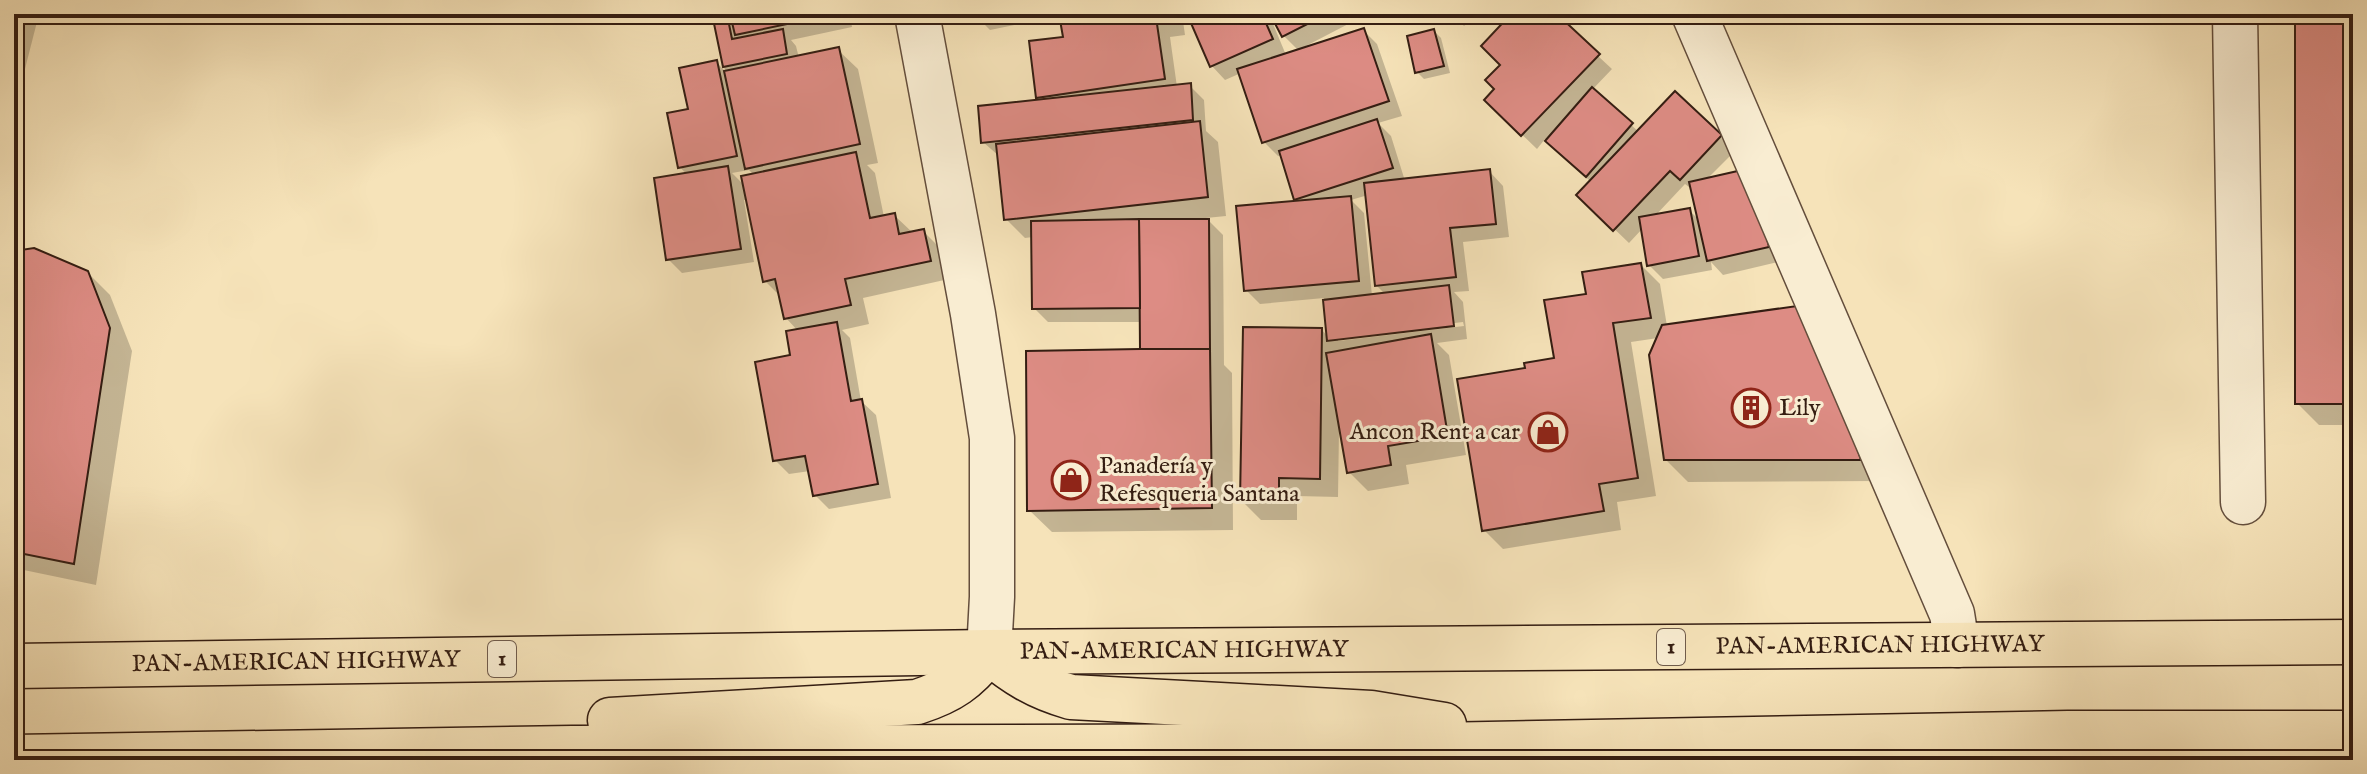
<svg xmlns="http://www.w3.org/2000/svg" width="2367" height="774" font-family="'IM FELL English',serif">
	<style>
		.shadow { fill: #0003; fill-rule: evenodd }
		.building { fill: #dd8c84; stroke: #341d12; stroke-width: 2 }
		.lines { fill: none; stroke-linecap: round; stroke-linejoin: round }
		.minor-casing { stroke: #644e3c; stroke-width: 47 }
		.highway-casing { stroke: #341d12; stroke-width: 47 }
		.minor { stroke: #f9edd2; stroke-width: 44 }
		.highway { stroke: #f6e3b9; stroke-width: 44 }
		.labels { text-anchor: middle; dominant-baseline: central; stroke-width: 6; stroke-linejoin: round; paint-order: stroke }
		.shield { fill: #f9edd2; stroke: #6f5b4c; stroke-width: 2 }
		.shield-label { font-size: 22px; font-weight: bold; fill: #341d12 }
		.poi-label { font-size: 24px; fill: #341d12; stroke: #f9edd2; text-anchor: start }
		.street-label { font-size: 24px; fill: #341d12; stroke: #f9edd2 }
	</style>
	<rect width="100%" height="100%" fill="#f6e3b9"/>
	<filter id="stains"><feTurbulence type="fractalNoise" baseFrequency=".0025" numOctaves="4"/><feColorMatrix values="0 0 0 0 .2 0 0 0 0 .09 0 0 0 0 .02 0 0 0 .5 -.17"/></filter>
	<radialGradient id="worn" r=".72"><stop offset=".6" stop-color="#630" stop-opacity="0"/><stop offset="1" stop-color="#630" stop-opacity=".3"/></radialGradient>
	<g class="shadow">
		<path d="M 14,14 L 39,14 L 14,112 Z"/>
		<path d="M 714,14 L 850,14 L 852,27 L 791,40 L 796,46 L 799,58 L 838,50 L 858,69 L 878,163 L 867,165 L 875,173 L 884,217 L 894,215 L 913,233 L 923,231 L 942,250 L 949,279 L 863,298 L 869,324 L 842,330 L 850,338 L 861,401 L 876,415 L 891,498 L 829,509 L 815,495 L 810,471 L 789,474 L 775,460 L 798,331 L 786,318 L 781,297 L 765,281 L 748,200 L 744,200 L 754,262 L 682,273 L 668,259 L 687,175 L 680,167 L 690,110 L 716,62 L 725,71 ZM 749,170 L 754,175 L 745,186 L 732,173 Z"/>
		<path d="M 974,14 L 1068,14 L 990,30 Z"/>
		<path d="M 1111,14 L 1182,14 L 1185,35 L 1170,37 L 1177,87 L 1190,86 L 1204,100 L 1206,131 L 1218,142 L 1226,216 L 1206,218 L 1223,235 L 1224,365 L 1232,373 L 1233,530 L 1052,532 L 1029,510 L 1146,352 L 1142,322 L 1048,322 L 1034,308 L 1033,237 L 1025,238 L 1006,219 L 999,156 L 983,142 L 1043,101 L 1038,97 L 1065,39 Z"/>
		<path d="M 1189,14 L 1353,14 L 1356,20 L 1304,47 L 1305,49 L 1363,30 L 1377,44 L 1402,116 L 1378,123 L 1391,136 L 1405,181 L 1489,171 L 1503,186 L 1509,237 L 1463,242 L 1469,291 L 1454,292 L 1463,302 L 1467,339 L 1437,343 L 1449,355 L 1466,455 L 1406,465 L 1409,484 L 1368,491 L 1349,472 L 1339,430 L 1338,497 L 1297,496 L 1297,520 L 1261,520 L 1242,501 L 1322,330 L 1328,337 L 1324,298 L 1260,304 L 1246,290 L 1300,203 L 1296,199 L 1282,155 L 1278,156 L 1264,142 L 1241,73 L 1225,80 L 1211,65 ZM 1274,17 L 1284,36 L 1299,51 L 1286,55 L 1271,19 ZM 1368,195 L 1377,286 L 1386,295 L 1372,296 L 1364,213 L 1351,200 ZM 1463,322 L 1464,326 L 1338,341 L 1338,337 Z"/>
		<path d="M 1453,14 L 1479,14 L 1464,26 Z"/>
		<path d="M 1514,14 L 1554,14 L 1598,56 L 1612,69 L 1592,90 L 1639,132 L 1675,94 L 1735,151 L 1706,180 L 1751,170 L 1782,261 L 1723,275 L 1711,262 L 1712,270 L 1663,279 L 1649,265 L 1643,228 L 1629,243 L 1579,195 L 1591,182 L 1545,139 L 1537,149 L 1486,100 L 1497,89 ZM 1685,184 L 1694,191 L 1700,221 L 1689,210 L 1655,216 Z"/>
		<path d="M 2297,14 L 2353,14 L 2353,425 L 2319,425 L 2297,403 Z"/>
		<path d="M 1434,31 L 1441,38 L 1450,73 L 1424,79 L 1417,72 Z"/>
		<path d="M 14,253 L 87,272 L 110,295 L 132,351 L 96,585 L 14,568 Z"/>
		<path d="M 1641,265 L 1660,284 L 1667,326 L 1810,306 L 1882,481 L 1688,482 L 1666,460 L 1658,338 L 1631,342 L 1656,496 L 1617,502 L 1621,530 L 1503,549 L 1484,530 L 1528,370 L 1556,359 L 1588,296 Z"/>
	</g>
	<g class="building">
		<path d="M 712,14 L 727,14 L 732,39 L 783,29 L 787,54 L 723,67 Z"/>
		<path d="M 730,14 L 835,14 L 735,35 Z"/>
		<path d="M 1099,14 L 1171,14 L 1172,21 L 1157,24 L 1165,79 L 1036,98 L 1029,41 L 1063,37 L 1060,20 Z"/>
		<path d="M 1187,14 L 1262,14 L 1273,39 L 1210,67 Z"/>
		<path d="M 1270,14 L 1327,14 L 1282,37 Z"/>
		<path d="M 1511,14 L 1557,14 L 1600,54 L 1521,136 L 1484,100 L 1494,89 L 1485,80 L 1500,65 L 1481,46 Z"/>
		<rect x="2295" y="14" width="58" height="390"/>
		<path d="M 1364,28 L 1389,101 L 1262,143 L 1237,69 Z"/>
		<path d="M 1434,29 L 1444,66 L 1415,73 L 1407,36 Z"/>
		<path d="M 839,47 L 860,144 L 745,169 L 724,71 Z"/>
		<path d="M 717,60 L 737,156 L 678,168 L 667,113 L 688,109 L 679,68 Z"/>
		<path d="M 1191,83 L 1193,120 L 981,143 L 978,106 Z"/>
		<path d="M 1592,87 L 1633,123 L 1586,177 L 1545,141 Z"/>
		<path d="M 1675,91 L 1722,135 L 1680,180 L 1670,171 L 1613,231 L 1576,195 Z"/>
		<path d="M 1377,119 L 1393,168 L 1294,200 L 1279,151 Z"/>
		<path d="M 1200,121 L 1208,197 L 1004,220 L 996,144 Z"/>
		<path d="M 856,152 L 870,218 L 895,213 L 899,234 L 924,229 L 931,261 L 845,279 L 851,305 L 784,319 L 775,279 L 763,282 L 741,176 Z"/>
		<path d="M 728,166 L 741,249 L 666,260 L 654,178 Z"/>
		<path d="M 1751,168 L 1769,247 L 1707,261 L 1689,182 Z"/>
		<path d="M 1490,169 L 1496,224 L 1450,228 L 1456,277 L 1375,286 L 1364,183 Z"/>
		<path d="M 1351,196 L 1359,281 L 1244,291 L 1236,206 Z"/>
		<path d="M 1690,208 L 1699,256 L 1647,266 L 1639,217 Z"/>
		<path d="M 1139,219 L 1209,219 L 1210,349 L 1140,349 Z"/>
		<path d="M 1139,219 L 1140,308 L 1032,309 L 1031,221 Z"/>
		<path d="M 34,248 L 88,271 L 110,328 L 74,564 L 14,552 L 14,251 Z"/>
		<path d="M 1641,263 L 1651,318 L 1613,323 L 1638,478 L 1599,484 L 1604,511 L 1482,531 L 1457,379 L 1525,368 L 1524,363 L 1554,358 L 1544,300 L 1586,294 L 1582,272 Z"/>
		<path d="M 1449,285 L 1454,326 L 1327,341 L 1323,300 Z"/>
		<path d="M 1811,304 L 1861,460 L 1664,460 L 1649,355 L 1662,325 Z"/>
		<path d="M 837,322 L 851,401 L 862,399 L 878,484 L 813,496 L 805,456 L 773,461 L 755,362 L 790,355 L 786,331 Z"/>
		<path d="M 1243,327 L 1322,328 L 1320,479 L 1279,478 L 1279,502 L 1240,502 Z"/>
		<path d="M 1431,334 L 1448,436 L 1388,446 L 1391,465 L 1347,473 L 1326,353 Z"/>
		<path d="M 1140,349 L 1210,349 L 1212,508 L 1027,511 L 1026,351 Z"/>
	</g>
	<g class="lines">
		<g class="minor-casing">
			<g id="minor">
				<path d="M 917,14 L 973,314 L 992,438 L 992,597 L 989,652"/>
				<path d="M 1694,14 L 1952,614 L 1957,645"/>
				<path d="M 2235,14 L 2243,502"/>
			</g>
		</g>
		<g class="highway-casing">
			<g id="highway">
				<path d="M 989,652 C 1016,674 1036,687 1071,697 L 1371,713 L 1444,725"/>
				<path id="s1" d="M 14,666 L 989,652 L 2353,642"/>
				<path d="M 610,720 L 917,702 C 951,691 966,680 989,652"/>
				<path d="M 14,757 L 572,748 L 1386,746 L 2068,733 L 2353,733"/>
			</g>
		</g>
		<use href="#minor" class="minor"/>
		<use href="#highway" class="highway"/>
	</g>
	<defs>
		<g id="building-ring" transform="scale(2)"><circle r="9.5" fill="#f9edd2" stroke="#8f2418" stroke-width="1.5"/><path d="M-4-6H4V6H1V3H-1V6H-4ZM-2.5-4.3h1.7v1.8h-1.7ZM.8-4.3h1.7v1.8H.8ZM-2.5-1h1.7V.8h-1.7ZM.8-1h1.7V.8H.8Z" fill="#8f2418"/></g>
		<g id="shop-ring" transform="scale(2)"><circle r="9.5" fill="#f9edd2" stroke="#8f2418" stroke-width="1.5"/><path d="M-5-2.5h2.3a2.7 3.5 0 0 1 5.4 0H5L5.5 6h-11ZM-1.5-2.5h3a1.5 2.3 0 0 0-3 0Z" fill="#8f2418"/></g>
	</defs>
	<g fill-rule="evenodd">
		<use href="#building-ring" x="1751" y="408"/>
		<use href="#shop-ring" x="1548" y="432"/>
		<use href="#shop-ring" x="1071" y="480"/>
	</g>
	<g class="labels">
		<g class="shield">
			<rect x="1657" y="629" width="28" height="36" rx="6"/>
			<rect x="488" y="641" width="28" height="36" rx="6"/>
		</g>
		<g class="shield-label">
			<text x="1671" y="647">1</text>
			<text x="502" y="659">1</text>
		</g>
		<g class="poi-label">
			<text x="1779" y="408">Lily</text>
			<text x="1520" y="432" text-anchor="end">Ancon Rent a car</text>
			<text x="1099" y="466">Panadería y<tspan x="1099" dy="28">Refesqueria Santana</tspan></text>
		</g>
		<g class="street-label">
			<text stroke="none"><textPath href="#s1" startOffset="1866">PAN-AMERICAN HIGHWAY</textPath></text>
			<text stroke="none"><textPath href="#s1" startOffset="1170">PAN-AMERICAN HIGHWAY</textPath></text>
			<text stroke="none"><textPath href="#s1" startOffset="282">PAN-AMERICAN HIGHWAY</textPath></text>
		</g>
	</g>
	<rect width="2367" height="774" fill="none" stroke="#f6e3b9" stroke-width="48"/>
	<rect x="16" y="16" width="2335" height="742" fill="none" stroke="#341d12" stroke-width="4"/>
	<rect x="24" y="24" width="2319" height="726" fill="none" stroke="#341d12" stroke-width="2"/>
	<rect width="100%" height="100%" filter="url(#stains)"/>
	<rect width="100%" height="100%" fill="url(#worn)"/>
</svg>
